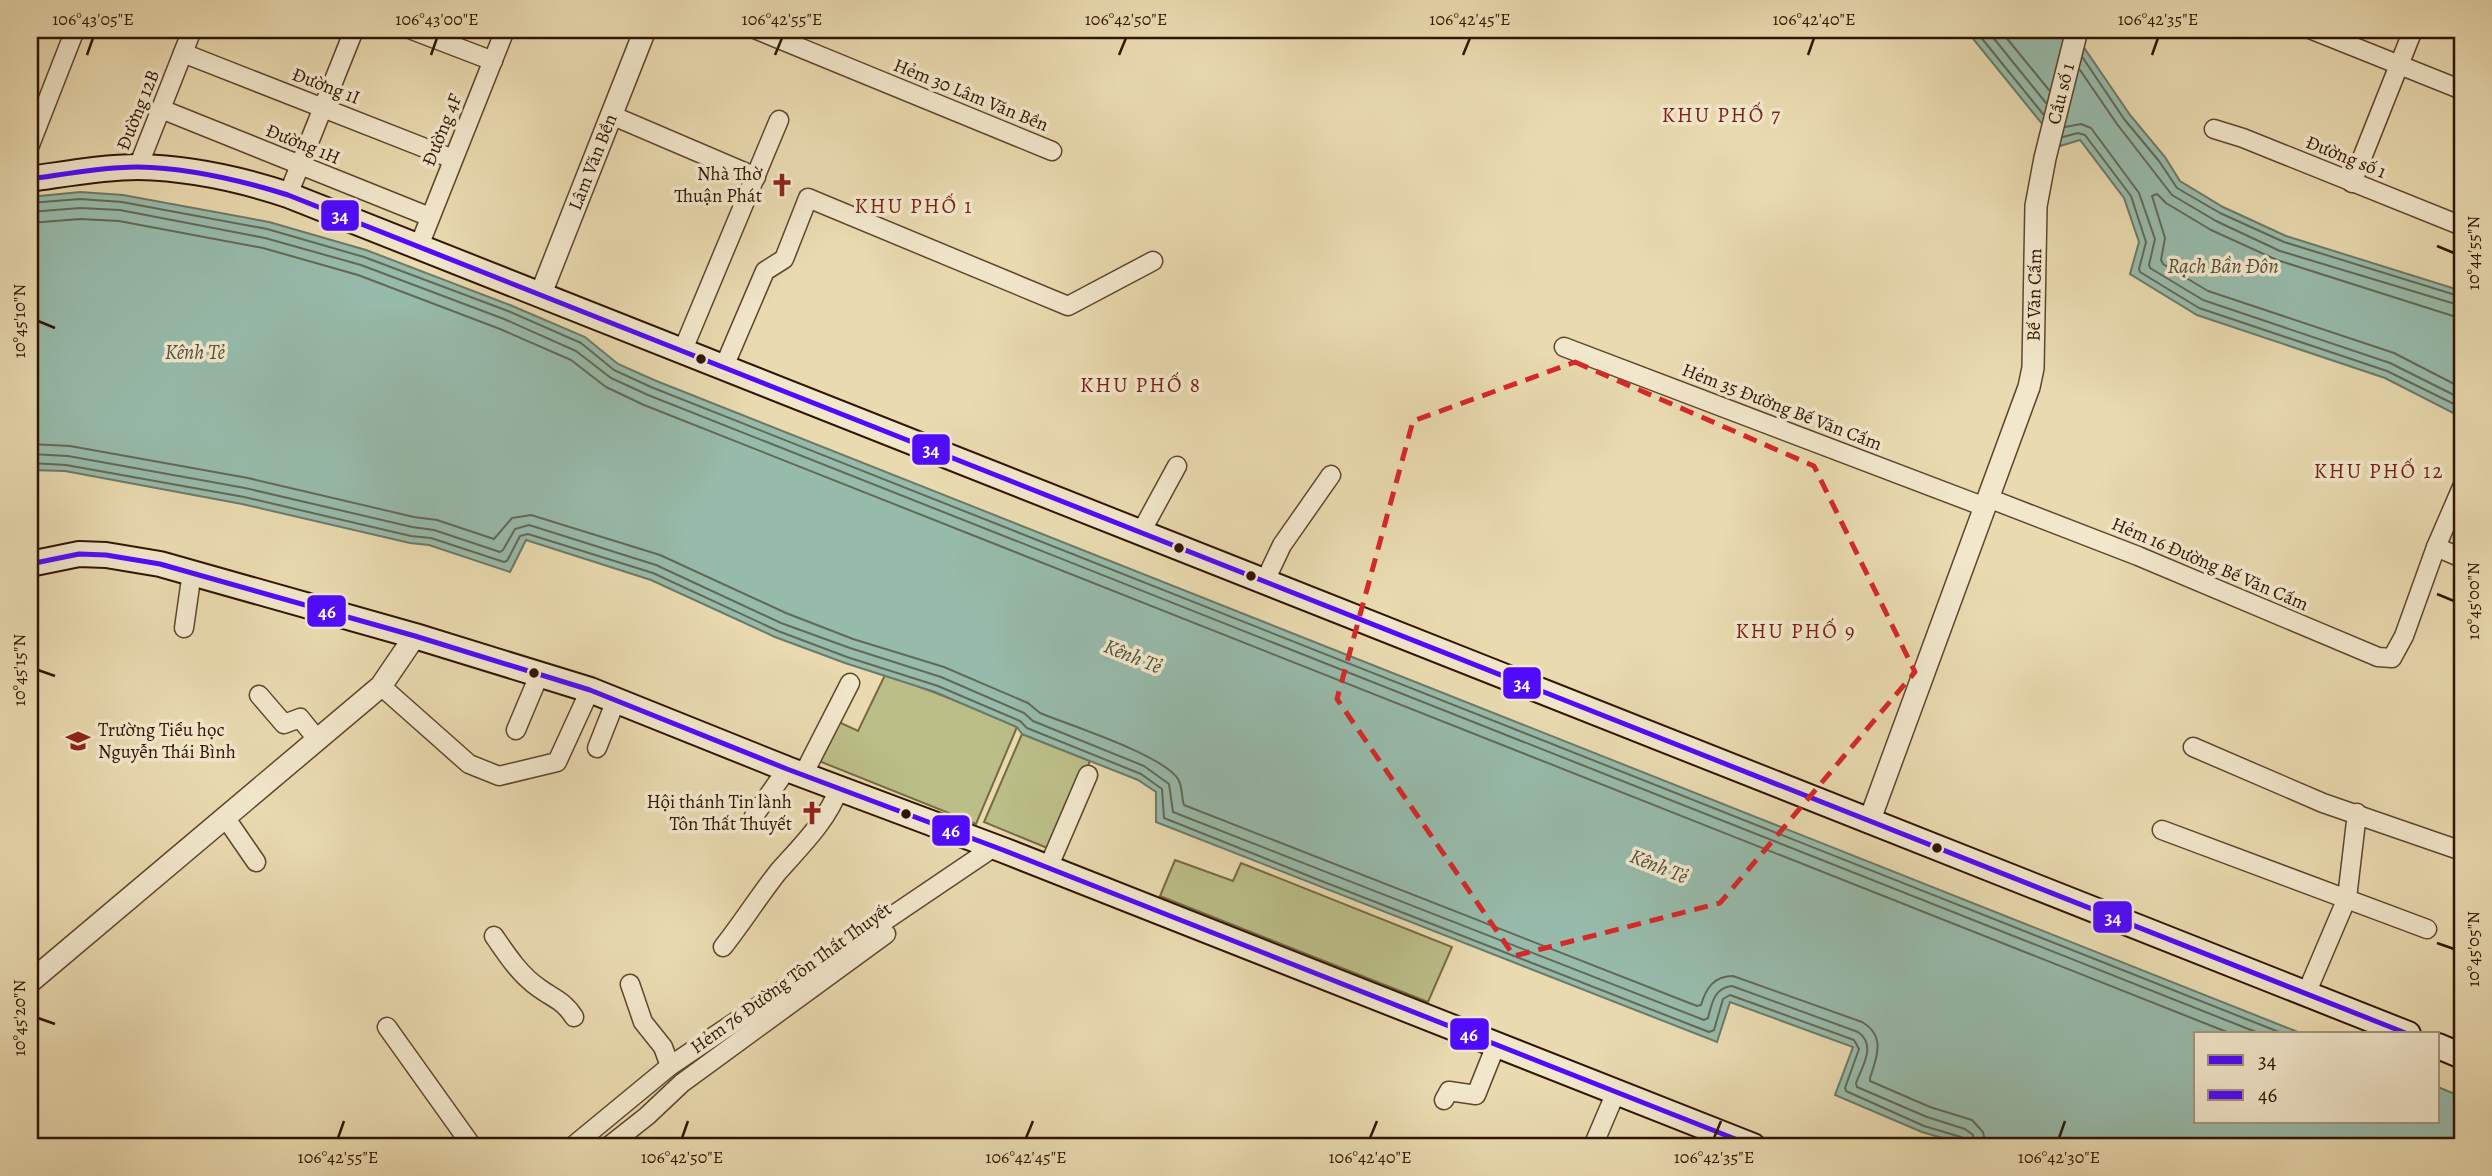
<svg xmlns="http://www.w3.org/2000/svg" width="2492" height="1176" font-family="Alegreya,serif">
	<style>
		.green { fill: #bbbe87; stroke: #766a44; stroke-width: 2 }
		.water { fill: #97bbab; stroke: #6e7967; stroke-width: 2 }
		.lines { fill: none; stroke-linecap: round; stroke-linejoin: round }
		.shore { stroke: #646856; stroke-width: 2 }
		.minor-casing { stroke: #5e462c; stroke-width: 21 }
		.tertiary-casing { stroke: #5e462c; stroke-width: 24 }
		.secondary-casing { stroke: #301500; stroke-width: 28 }
		.minor { stroke: #f1e7cb; stroke-width: 18 }
		.tertiary { stroke: #f1e7cb; stroke-width: 21 }
		.secondary { stroke: #f1e7cb; stroke-width: 24 }
		.bus-1-casing { stroke: #f1e7cb; stroke-width: 10 }
		.bus-2-casing { stroke: #f1e7cb; stroke-width: 10 }
		.bus-1 { stroke: #4f0aff; stroke-width: 5 }
		.bus-2 { stroke: #4f0aff; stroke-width: 5 }
		.marked { fill: none; stroke: #d62828; stroke-width: 5; stroke-dasharray: 14 9; stroke-linejoin: round }
		.ticks { fill: none; stroke: #301500; stroke-width: 2.5 }
		.bus-dot { fill: #301500; stroke: #f1e7cb; stroke-width: 2.5 }
		.labels { text-anchor: middle; dominant-baseline: central; stroke-width: 7; stroke-linejoin: round; paint-order: stroke }
		.street-label { font-size: 19px; fill: #301500; stroke: #f1e7cb }
		.poi-label { font-size: 19px; fill: #301500; stroke: #f1e7cb; text-anchor: end }
		.neighbourhood-label { font-size: 21px; letter-spacing: 2px; fill: #7a1f14; stroke: #f1e7cb }
		.water-label { font-size: 21px; font-style: italic; fill: #544f3c; stroke: #f1e7cb }
		.line-badge { stroke: #f1e7cb; stroke-width: 2.5 }
		.badge-label { font-size: 19px; text-anchor: middle; font-weight: bold; fill: #fff }
		.neatline { fill: none; stroke: #301500; stroke-width: 2.5 }
		.ticks-label { font-size: 18px; text-anchor: middle; fill: #301500 }
	</style>
	<rect width="100%" height="100%" fill="#e9daaf"/>
	<filter id="stains"><feTurbulence type="fractalNoise" baseFrequency=".00286" numOctaves="4"/><feColorMatrix values="0 0 0 0 .2 0 0 0 0 .09 0 0 0 0 .02 0 0 0 .5 -.17"/></filter>
	<radialGradient id="worn" r=".72"><stop offset=".6" stop-color="#630" stop-opacity="0"/><stop offset="1" stop-color="#630" stop-opacity=".3"/></radialGradient>
	<g class="green">
		<path d="M 885,675 C 930,689 973,708 1017,727 L 976,824 L 819,761 L 839,722 L 858,731 Z"/>
		<path d="M 1022,734 L 1090,761 L 1052,850 L 984,822 Z"/>
		<path d="M 1175,860 L 1233,881 L 1241,863 L 1452,947 L 1428,1002 L 1160,896 Z"/>
	</g>
	<g class="water">
		<path d="M 1966,30 L 2072,30 L 2130,115 L 2165,157 L 2180,181 L 2223,207 L 2286,236 L 2462,291 L 2462,411 L 2459,416 L 2385,378 L 2197,315 L 2130,274 L 2139,242 L 2124,198 L 2080,140 L 2060,146 Z"/>
		<path d="M 80,192 L 123,195 L 269,222 L 366,250 L 510,305 L 585,337 L 618,364 L 654,380 L 2303,1034 L 2196,1034 L 2196,1122 L 2438,1122 L 2438,1087 L 2462,1097 L 2462,1146 L 1970,1146 L 1922,1132 L 1835,1095 L 1853,1047 L 1730,1002 L 1717,1042 L 1156,822 L 1156,792 L 1138,780 L 1022,734 L 1017,727 L 935,692 L 845,663 L 775,637 L 651,580 L 526,540 L 510,572 L 429,545 L 410,543 L 242,504 L 65,471 L 30,470 L 30,197 Z"/>
	</g>
	<g class="lines">
		<g class="shore">
			<path d="M 1975,30 L 2043,114"/>
			<path d="M 1987,30 L 2046,103"/>
			<path d="M 2000,30 L 2049,90"/>
			<path d="M 2083,58 L 2124,119 L 2159,161 L 2177,188 L 2220,213 L 2284,242 L 2462,297"/>
			<path d="M 2080,70 L 2117,124 L 2172,195 L 2216,221 L 2280,251 L 2462,306"/>
			<path d="M 2065,127 L 2081,124 L 2091,128 L 2139,193 L 2155,239 L 2149,265 L 2150,268 L 2203,300 L 2390,363 L 2462,399"/>
			<path d="M 2063,137 L 2078,133 L 2085,135 L 2131,196 L 2146,242 L 2139,269 L 2140,272 L 2199,308 L 2387,371 L 2462,408"/>
			<path d="M 30,203 L 80,199 L 122,202 L 267,229 L 364,257 L 508,311 L 581,343 L 614,370 L 651,387 L 2284,1034"/>
			<path d="M 30,212 L 80,208 L 120,210 L 265,238 L 361,265 L 504,319 L 576,351 L 611,378 L 648,395 L 2261,1034"/>
			<path d="M 30,223 L 80,219 L 119,221 L 263,248 L 358,275 L 500,329 L 571,360 L 606,387 L 644,405 L 2232,1034"/>
			<path d="M 2462,317 L 2453,316 L 2277,260 L 2211,230 L 2166,203 L 2157,194 L 2152,196 L 2165,238 L 2161,260 L 2163,264 L 2208,291 L 2394,353 L 2462,388"/>
			<path d="M 30,444 L 70,446 L 248,478 L 414,517 L 437,520 L 494,539 L 512,518 L 531,515 L 660,555 L 786,613 L 853,639 L 944,667 L 1028,703 L 1040,713 C 1069,725 1163,755 1178,779 C 1183,787 1181,796 1184,805 L 1697,1006 L 1701,1005 C 1706,988 1714,976 1733,976 L 1862,1022 C 1886,1036 1877,1057 1870,1078 L 1870,1081 L 1930,1107 L 1972,1120 L 1983,1132 L 1986,1146"/>
			<path d="M 30,454 L 68,456 L 245,488 L 412,527 L 434,530 L 500,552 L 503,550 L 515,529 L 529,525 L 656,565 L 781,623 L 850,648 L 941,677 L 1024,713 L 1033,721 L 1144,766 L 1169,784 L 1173,812 L 1704,1020 L 1708,1018 C 1712,1003 1714,988 1732,986 L 1858,1032 C 1877,1045 1862,1067 1856,1083 L 1857,1087 L 1927,1117 L 1965,1129 L 1973,1135 L 1975,1146"/>
			<path d="M 30,463 L 66,465 L 244,497 L 411,536 L 431,538 L 504,562 L 507,561 L 520,536 L 528,534 L 653,573 L 778,631 L 847,657 L 938,686 L 1020,721 L 1027,728 L 1141,774 L 1162,789 L 1164,818 L 1319,880 L 1709,1032 L 1714,1030 L 1723,999 L 1730,995 L 1854,1040 L 1859,1049 L 1845,1088 L 1846,1091 L 1924,1126 L 1961,1137 L 1966,1141 L 1966,1146"/>
		</g>
		<g class="minor-casing">
			<g id="minor">
				<path d="M 412,30 L 493,61"/>
				<path d="M 757,30 L 1052,151"/>
				<path d="M 2312,30 L 2462,90"/>
				<path d="M 30,31 L 30,30"/>
				<path d="M 183,53 L 453,159"/>
				<path d="M 161,109 L 430,217"/>
				<path d="M 611,115 L 756,177"/>
				<path d="M 2214,129 L 2243,138 L 2462,226"/>
				<path d="M 30,145 L 75,30"/>
				<path d="M 138,167 L 192,30"/>
				<path d="M 2352,183 L 2413,30"/>
				<path d="M 288,195 L 354,30"/>
				<path d="M 419,246 L 505,30"/>
				<path d="M 1564,347 L 1985,507"/>
				<path d="M 682,352 L 779,120"/>
				<path d="M 723,369 L 765,271 L 784,259 L 808,198 L 1068,306 L 1153,261"/>
				<path d="M 1988,498 L 2138,556 L 2378,657 L 2392,658 L 2404,636 L 2436,547 L 2462,487"/>
				<path d="M 1140,534 L 1177,466"/>
				<path d="M 2436,547 L 2462,558"/>
				<path d="M 1264,583 L 1282,545 L 1331,475"/>
				<path d="M 184,628 L 192,572"/>
				<path d="M 381,686 L 469,764 L 499,776 L 557,762 L 590,690"/>
				<path d="M 259,695 L 284,724 L 300,718 L 317,739"/>
				<path d="M 516,730 L 540,673"/>
				<path d="M 2193,747 L 2323,803 L 2462,851"/>
				<path d="M 597,748 L 616,700"/>
				<path d="M 803,775 L 850,683"/>
				<path d="M 754,816 L 787,769"/>
				<path d="M 225,817 L 256,862"/>
				<path d="M 2162,830 L 2427,929"/>
				<path d="M 1048,868 L 1088,775"/>
				<path d="M 494,936 C 507,955 520,975 539,988 C 554,999 563,1000 574,1017"/>
				<path d="M 723,947 C 742,923 759,896 778,872 C 800,847 828,820 839,788"/>
				<path d="M 630,984 L 643,1022 L 663,1047 L 670,1066"/>
				<path d="M 2306,994 L 2347,898 L 2357,813"/>
				<path d="M 387,1027 L 472,1146"/>
				<path d="M 1444,1100 L 1449,1091 L 1476,1095 L 1496,1045"/>
				<path d="M 573,1146 L 670,1066 L 994,847"/>
				<path d="M 609,1146 L 647,1116 L 682,1083 L 886,934"/>
				<path d="M 1593,1146 L 1616,1092"/>
			</g>
		</g>
		<g class="tertiary-casing">
			<g id="tertiary">
				<path id="s1" d="M 540,296 L 645,30"/>
				<path id="s2" d="M 1869,822 L 2029,387 L 2033,368 L 2036,206 L 2045,158 L 2077,30"/>
				<path d="M 30,982 L 381,686 L 415,636"/>
			</g>
		</g>
		<g class="secondary-casing">
			<g id="secondary">
				<path d="M 30,179 C 66,174 102,167 138,167 C 190,168 240,179 288,195 L 2408,1034"/>
				<path d="M 30,564 L 79,554 L 106,555 L 160,564 L 415,636 L 590,690 L 787,769 L 1003,850 L 1753,1146"/>
				<path d="M 2438,1046 L 2462,1056"/>
			</g>
		</g>
		<use href="#minor" class="minor"/>
		<use href="#tertiary" class="tertiary"/>
		<use href="#secondary" class="secondary"/>
		<g class="bus-1-casing">
			<path id="bus-1" d="M 30,179 C 66,174 102,167 138,167 C 190,168 240,180 288,195 L 2408,1034"/>
		</g>
		<g class="bus-2-casing">
			<path id="bus-2" d="M 30,564 L 79,554 L 106,555 L 160,564 L 415,636 L 590,690 L 787,769 L 1003,850 L 1753,1146"/>
		</g>
		<use href="#bus-1" class="bus-1"/>
		<use href="#bus-2" class="bus-2"/>
	</g>
	<path class="marked" d="M 1575,362 L 1814,466 L 1915,672 L 1720,903 L 1514,956 L 1337,699 L 1413,421 Z"/>
	<path class="ticks" d="M 87,55 L 93,38M 431,55 L 437,38M 775,55 L 782,38M 1119,55 L 1126,38M 1463,55 L 1470,38M 1808,55 L 1814,38M 2152,55 L 2158,38M 2437,246 L 2454,253M 38,321 L 55,328M 2437,594 L 2454,601M 38,670 L 55,676M 2437,943 L 2454,949M 38,1018 L 55,1024M 338,1138 L 344,1121M 682,1138 L 688,1121M 1026,1138 L 1033,1121M 1370,1138 L 1377,1121M 1714,1138 L 1721,1121M 2059,1138 L 2065,1121"/>
	<defs>
		<g id="church-bare" transform="scale(1.89)"><path d="M-1.2-6h2.4v3.5h3.3v2.4h-3.3V6h-2.4V-.1h-3.3v-2.4h3.3Z" fill="#8f2418" stroke="#f1e7cb" stroke-width="2.5" paint-order="stroke"/></g>
		<g id="school-bare" transform="scale(1.89)"><path d="M0-5L7-2L0 1L-7-2ZM-4 1L0 2.5L4 1V4Q0 6-4 4Z" fill="#8f2418" stroke="#f1e7cb" stroke-width="2.5" paint-order="stroke"/></g>
	</defs>
	<g fill-rule="evenodd">
		<use href="#church-bare" x="782" y="185"/>
		<use href="#school-bare" x="78" y="741"/>
		<use href="#church-bare" x="812" y="813"/>
	</g>
	<g class="bus-dot">
		<circle cx="701" cy="359" r="6"/>
		<circle cx="1179" cy="548" r="6"/>
		<circle cx="1251" cy="576" r="6"/>
		<circle cx="534" cy="673" r="6"/>
		<circle cx="906" cy="814" r="6"/>
		<circle cx="1937" cy="848" r="6"/>
	</g>
	<g class="labels">
		<g class="street-label">
			<text transform="translate(326 86) rotate(21)">Đường 1I</text>
			<text stroke="none"><textPath href="#s2" startOffset="760">Cầu số 1</textPath></text>
			<text transform="translate(971 95) rotate(22)">Hẻm 30 Lâm Văn Bền</text>
			<text transform="translate(138 110) rotate(-68)">Đường 12B</text>
			<text transform="translate(442 130) rotate(-68)">Đường 4F</text>
			<text transform="translate(303 144) rotate(22)">Đường 1H</text>
			<text transform="translate(2346 157) rotate(22)">Đường số 1</text>
			<text stroke="none"><textPath href="#s1" startOffset="144">Lâm Văn Bền</textPath></text>
			<text stroke="none"><textPath href="#s2" startOffset="556">Bế Văn Cấm</textPath></text>
			<text transform="translate(1782 407) rotate(21)">Hẻm 35 Đường Bế Văn Cấm</text>
			<text transform="translate(2210 564) rotate(23)">Hẻm 16 Đường Bế Văn Cấm</text>
			<text transform="translate(791 978) rotate(-36)">Hẻm 76 Đường Tôn Thất Thuyết</text>
		</g>
		<g class="poi-label">
			<text x="762" y="174">Nhà Thờ<tspan x="762" dy="22">Thuận Phát</tspan></text>
			<text x="98" y="730" text-anchor="start">Trường Tiểu học<tspan x="98" dy="22">Nguyễn Thái Bình</tspan></text>
			<text x="792" y="802">Hội thánh Tin lành<tspan x="792" dy="22">Tôn Thất Thuyết</tspan></text>
		</g>
		<g class="neighbourhood-label">
			<text x="1722" y="115">KHU PHỐ 7</text>
			<text x="914" y="206">KHU PHỐ 1</text>
			<text x="1141" y="385">KHU PHỐ 8</text>
			<text x="2379" y="471">KHU PHỐ 12</text>
			<text x="1796" y="631">KHU PHỐ 9</text>
		</g>
		<g class="water-label">
			<text x="2223" y="266">Rạch Bần Đôn</text>
			<text x="195" y="352">Kênh Tẻ</text>
			<text transform="translate(1133 656) rotate(22)">Kênh Tẻ</text>
			<text transform="translate(1659 866) rotate(22)">Kênh Tẻ</text>
		</g>
	</g>
	<g class="line-badge">
		<rect x="320" y="199" width="40" height="33" rx="7" fill="#4f0aff"/>
		<rect x="911" y="433" width="40" height="33" rx="7" fill="#4f0aff"/>
		<rect x="306" y="594" width="41" height="34" rx="7" fill="#4f0aff"/>
		<rect x="1502" y="666" width="40" height="34" rx="7" fill="#4f0aff"/>
		<rect x="931" y="814" width="40" height="33" rx="7" fill="#4f0aff"/>
		<rect x="2092" y="900" width="41" height="34" rx="7" fill="#4f0aff"/>
		<rect x="1449" y="1017" width="41" height="34" rx="7" fill="#4f0aff"/>
	</g>
	<g class="badge-label">
		<text x="340" y="222">34</text>
		<text x="931" y="456">34</text>
		<text x="327" y="618">46</text>
		<text x="1522" y="690">34</text>
		<text x="951" y="837">46</text>
		<text x="2113" y="924">34</text>
		<text x="1469" y="1041">46</text>
	</g>
	<rect width="2492" height="1176" fill="none" stroke="#e9daaf" stroke-width="77"/>
	<rect x="2194" y="1032" width="245" height="91" fill="#f1e7cb" stroke="#a4937a" stroke-width="2"/>
	<rect x="2208" y="1055" width="35" height="10" fill="#4f0aff" stroke="#a4937a" stroke-width="2"/>
	<text x="2258" y="1068" font-size="21" fill="#301500">34</text>
	<rect x="2208" y="1090" width="35" height="10" fill="#4f0aff" stroke="#a4937a" stroke-width="2"/>
	<text x="2258" y="1102" font-size="21" fill="#301500">46</text>
	<rect x="38" y="38" width="2416" height="1100" class="neatline"/>
	<g class="ticks-label">
		<text x="93" y="25">106°43'05"E</text>
		<text x="437" y="25">106°43'00"E</text>
		<text x="782" y="25">106°42'55"E</text>
		<text x="1126" y="25">106°42'50"E</text>
		<text x="1470" y="25">106°42'45"E</text>
		<text x="1814" y="25">106°42'40"E</text>
		<text x="2158" y="25">106°42'35"E</text>
		<text transform="translate(2473 253) rotate(-90)" y="6">10°44'55"N</text>
		<text transform="translate(19 321) rotate(-90)" y="6">10°45'10"N</text>
		<text transform="translate(2473 601) rotate(-90)" y="6">10°45'00"N</text>
		<text transform="translate(19 670) rotate(-90)" y="6">10°45'15"N</text>
		<text transform="translate(2473 949) rotate(-90)" y="6">10°45'05"N</text>
		<text transform="translate(19 1018) rotate(-90)" y="6">10°45'20"N</text>
		<text x="338" y="1163">106°42'55"E</text>
		<text x="682" y="1163">106°42'50"E</text>
		<text x="1026" y="1163">106°42'45"E</text>
		<text x="1370" y="1163">106°42'40"E</text>
		<text x="1714" y="1163">106°42'35"E</text>
		<text x="2059" y="1163">106°42'30"E</text>
	</g>
	<rect width="100%" height="100%" filter="url(#stains)"/>
	<rect width="100%" height="100%" fill="url(#worn)"/>
</svg>
